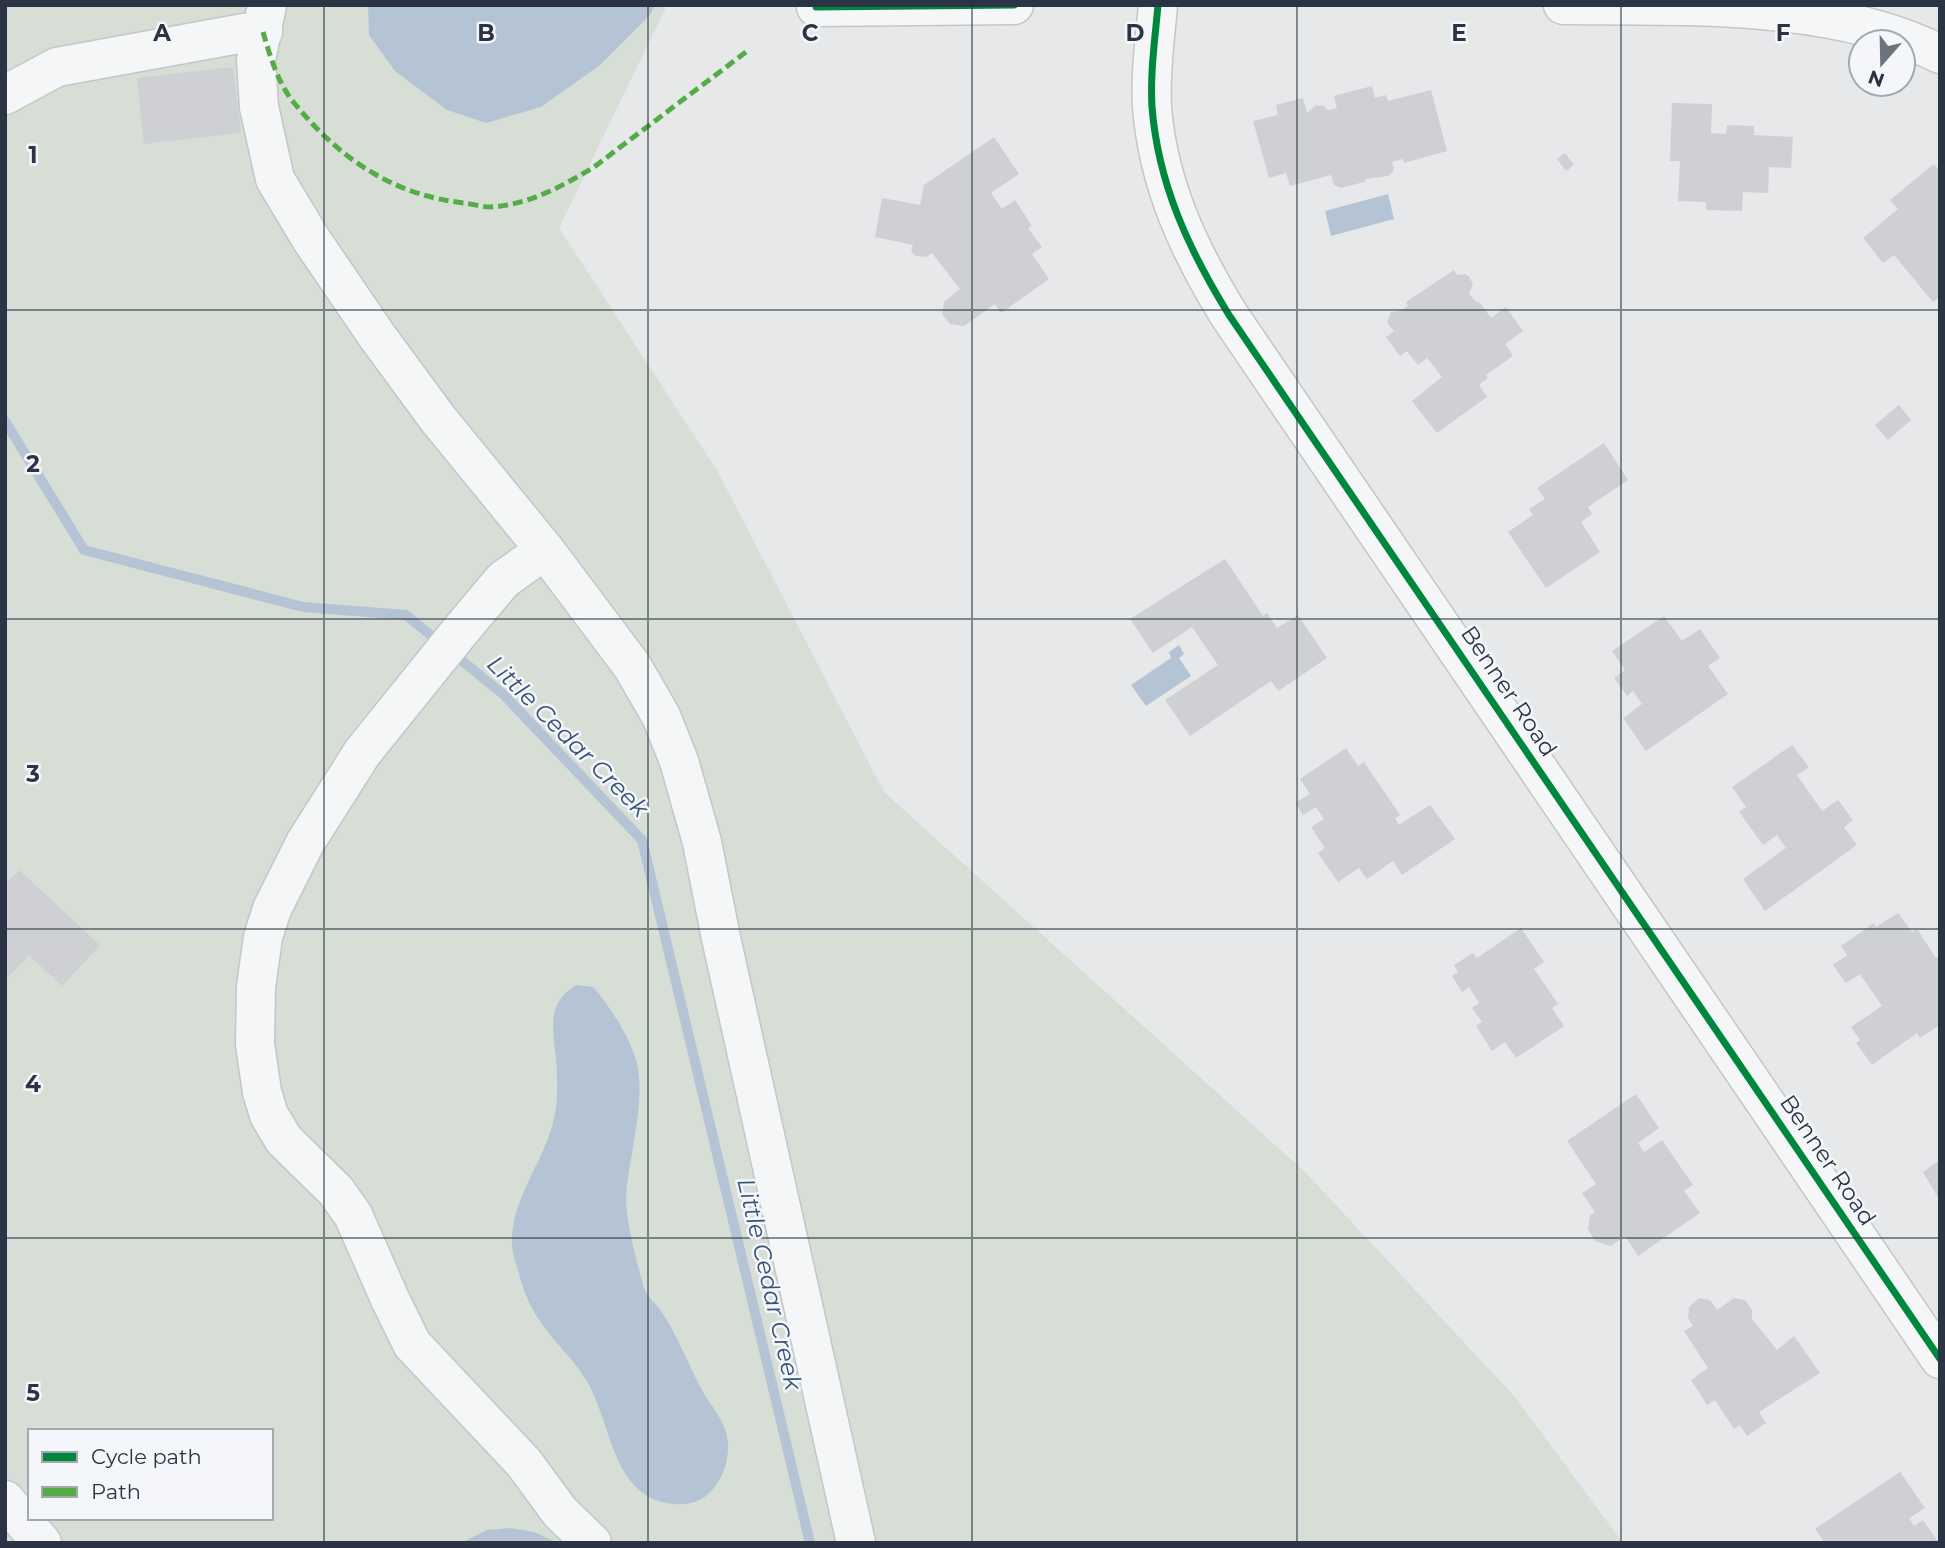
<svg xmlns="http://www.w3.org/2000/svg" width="1945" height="1548" font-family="Montserrat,sans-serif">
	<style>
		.green { fill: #d6ded6; fill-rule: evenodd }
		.water { fill: #b4c4d5 }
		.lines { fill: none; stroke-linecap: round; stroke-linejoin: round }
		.stream { stroke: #b4c4d5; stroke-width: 10 }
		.building { fill: #ced0d3 }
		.minor-casing { stroke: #c4c6c8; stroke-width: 41 }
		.minor { stroke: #f5f6f7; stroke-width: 38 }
		.quiet { stroke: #54ac47; stroke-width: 5; stroke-dasharray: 10 5; stroke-linecap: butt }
		.cycleway-casing { stroke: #f4f6f9; stroke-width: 11 }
		.cycleway { stroke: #00873e; stroke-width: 7 }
		.grid { fill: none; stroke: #2b3445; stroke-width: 2; stroke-opacity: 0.55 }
		.labels { text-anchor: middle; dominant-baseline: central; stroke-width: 5; stroke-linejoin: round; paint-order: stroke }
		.street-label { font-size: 23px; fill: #2b3445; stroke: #f4f6f9 }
		.water-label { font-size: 24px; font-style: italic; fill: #34527a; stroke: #f4f6f9 }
		.grid-label { font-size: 23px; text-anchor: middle; font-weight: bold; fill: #2b3445; stroke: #f4f6f9; stroke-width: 5; stroke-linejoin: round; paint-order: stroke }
	</style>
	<rect width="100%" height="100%" fill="#e6e8ea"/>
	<path class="green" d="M 5,5 L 667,5 L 559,228 L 718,472 L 884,792 L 1305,1172 L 1514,1396 L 1623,1543 L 5,1543 ZM 30,1431 L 271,1431 L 271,1518 L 30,1518 Z"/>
	<g class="water">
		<path d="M 368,5 L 655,5 L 650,15 L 600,65 L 541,107 L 486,123 L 447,110 L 395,71 L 369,35 Z"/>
		<path d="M 1388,194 L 1394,219 L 1331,236 L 1325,211 Z"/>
		<path d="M 1179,645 L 1184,654 L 1179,658 L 1191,676 L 1146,706 L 1131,685 L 1171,658 L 1169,652 Z"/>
		<path d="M 576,985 L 593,987 C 610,1006 634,1043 638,1069 C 642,1094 637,1123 633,1147 C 630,1168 624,1190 627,1212 C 629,1232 638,1268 644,1287 C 647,1298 655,1302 661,1311 C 678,1336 688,1364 702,1390 C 712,1409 726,1420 728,1443 C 729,1462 722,1483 706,1496 C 697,1503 685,1505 673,1504 C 613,1498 612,1427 589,1385 C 577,1362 557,1346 542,1324 C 530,1308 523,1290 518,1270 C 516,1263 513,1255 512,1247 C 509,1196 551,1156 556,1106 C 558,1091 557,1074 556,1059 C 553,1027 546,1004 576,985 Z"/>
		<path d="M 510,1528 L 534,1532 L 558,1543 L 461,1543 L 487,1530 Z"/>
	</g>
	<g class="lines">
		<path class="stream" d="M 5,421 L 84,550 L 303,607 L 406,615 L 504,695 L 642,840 L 810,1543"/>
	</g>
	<g class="building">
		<path d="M 233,67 L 241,133 L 144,144 L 137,78 Z"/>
		<path d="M 1372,86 L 1375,98 L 1386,95 L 1388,101 L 1431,90 L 1447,151 L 1404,163 L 1403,159 L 1392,162 L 1394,170 L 1388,176 L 1366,179 L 1364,182 L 1341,188 L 1334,185 L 1331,175 L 1290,186 L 1286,173 L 1269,178 L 1253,121 L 1278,115 L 1276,105 L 1303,98 L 1307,113 L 1316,105 L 1324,106 L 1328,110 L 1337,108 L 1334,96 Z"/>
		<path d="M 1672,103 L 1712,104 L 1711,133 L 1726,134 L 1727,125 L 1754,126 L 1754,135 L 1793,137 L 1791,168 L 1769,167 L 1768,193 L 1743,192 L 1742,211 L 1706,210 L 1706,202 L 1678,201 L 1680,161 L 1670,161 Z"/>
		<path d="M 994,137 L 1019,174 L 991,193 L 1002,209 L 1015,200 L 1032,226 L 1028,228 L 1042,247 L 1032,254 L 1049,279 L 1001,313 L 995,304 L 964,326 L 950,324 L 942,314 L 944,302 L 960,289 L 932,253 L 926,257 L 916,256 L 911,251 L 913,245 L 875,237 L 882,198 L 920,205 L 924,185 Z"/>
		<path d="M 1565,153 L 1574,165 L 1566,171 L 1557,159 Z"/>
		<path d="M 1934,164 L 1940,171 L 1940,296 L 1933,302 L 1894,255 L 1883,263 L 1863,238 L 1898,209 L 1890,200 Z"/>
		<path d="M 1454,270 L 1457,275 L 1464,274 L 1469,276 L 1473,285 L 1469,293 L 1474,300 L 1481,304 L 1491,318 L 1506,307 L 1523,331 L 1505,344 L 1513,356 L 1486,375 L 1488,378 L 1479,385 L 1487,397 L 1437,433 L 1412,401 L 1442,377 L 1427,358 L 1418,365 L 1407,351 L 1400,356 L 1386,337 L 1394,331 L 1387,323 L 1391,312 L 1400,311 L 1408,306 L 1406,302 Z"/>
		<path d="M 1899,405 L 1911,420 L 1888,440 L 1875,425 Z"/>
		<path d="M 1604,443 L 1628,480 L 1588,507 L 1592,514 L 1581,522 L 1600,552 L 1546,588 L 1508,532 L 1533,515 L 1529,509 L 1545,499 L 1537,488 Z"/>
		<path d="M 1225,559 L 1263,616 L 1267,613 L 1277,628 L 1298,615 L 1327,658 L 1278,691 L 1271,681 L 1190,736 L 1165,700 L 1218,665 L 1192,627 L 1153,653 L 1130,619 Z"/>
		<path d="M 1664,616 L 1682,641 L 1700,629 L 1720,658 L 1708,666 L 1728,694 L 1646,751 L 1623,718 L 1642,704 L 1633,691 L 1627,696 L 1614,678 L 1625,670 L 1612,651 Z"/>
		<path d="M 1792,745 L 1809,767 L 1797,775 L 1822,811 L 1838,800 L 1853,820 L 1844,827 L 1857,845 L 1765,911 L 1743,879 L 1786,848 L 1777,835 L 1763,845 L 1739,812 L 1746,807 L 1732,787 Z"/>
		<path d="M 1346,748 L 1358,766 L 1364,762 L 1400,815 L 1395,818 L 1399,825 L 1430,805 L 1455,839 L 1402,875 L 1393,861 L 1367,879 L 1359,868 L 1338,882 L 1318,853 L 1325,848 L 1311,827 L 1324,819 L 1316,807 L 1303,815 L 1295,803 L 1310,794 L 1300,779 Z"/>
		<path d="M 19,870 L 100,945 L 62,986 L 29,955 L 5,981 L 5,885 Z"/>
		<path d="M 1898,913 L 1912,932 L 1917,929 L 1936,958 L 1940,955 L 1940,1025 L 1920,1038 L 1917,1033 L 1872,1065 L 1856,1043 L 1860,1040 L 1851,1027 L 1882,1006 L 1860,974 L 1846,983 L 1833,965 L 1847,955 L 1841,946 L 1874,923 L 1876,927 Z"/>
		<path d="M 1521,928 L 1544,962 L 1534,969 L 1558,1004 L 1552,1008 L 1564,1026 L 1516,1058 L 1505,1042 L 1492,1051 L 1476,1026 L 1482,1022 L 1472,1008 L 1479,1003 L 1469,987 L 1462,992 L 1452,976 L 1458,972 L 1454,965 L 1473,953 L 1477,958 Z"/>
		<path d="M 1636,1094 L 1659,1128 L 1638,1143 L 1644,1152 L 1662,1140 L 1693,1185 L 1684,1191 L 1700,1213 L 1638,1256 L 1625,1236 L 1611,1246 L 1595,1241 L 1588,1229 L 1590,1215 L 1595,1212 L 1582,1193 L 1596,1184 L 1567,1141 Z"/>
		<path d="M 1940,1160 L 1940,1201 L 1923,1172 Z"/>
		<path d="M 1699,1298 L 1710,1300 L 1717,1310 L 1734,1298 L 1745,1300 L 1752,1310 L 1752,1319 L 1777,1350 L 1794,1336 L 1820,1373 L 1759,1412 L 1766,1423 L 1747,1436 L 1740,1425 L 1734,1429 L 1715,1400 L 1707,1405 L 1691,1380 L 1708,1368 L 1684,1331 L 1693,1326 L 1688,1318 L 1689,1307 Z"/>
		<path d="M 1900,1472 L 1925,1508 L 1909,1518 L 1914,1526 L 1923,1520 L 1939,1543 L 1825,1543 L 1815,1529 Z"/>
	</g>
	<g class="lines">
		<g class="minor-casing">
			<g id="minor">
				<path d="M 267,5 L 256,60 L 259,107 L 275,179 L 311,239 L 377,336 L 438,419 L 545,550 L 632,666 L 661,716 L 679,761 L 702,842 L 721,938 L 856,1543"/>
				<path d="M 1158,5 C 1155,39 1150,73 1152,107 C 1158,184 1189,250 1229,315 L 1940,1359"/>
				<path d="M 1563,5 C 1682,6 1834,0 1940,54"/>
				<path d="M 816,7 L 1014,5"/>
				<path d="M 5,95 L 57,67 L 244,33 L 263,32"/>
				<path d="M 545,550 L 503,580 L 461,630 L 362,753 L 305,843 L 272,909 L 263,937 L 256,987 L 255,1044 L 262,1092 L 269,1115 L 284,1140 L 336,1191 L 353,1215 L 390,1299 L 412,1344 L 524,1463 L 560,1512 L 592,1543"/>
				<path d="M 5,1500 L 42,1543"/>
			</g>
		</g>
		<use href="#minor" class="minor"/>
		<path class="quiet" d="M 263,32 C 270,56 278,84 295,104 C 340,159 393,195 464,203 C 472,204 482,207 491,207 C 528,205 563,186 594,167 L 746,52"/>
		<g class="cycleway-casing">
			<g id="cycleway">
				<path d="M 1158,5 C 1155,39 1150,73 1152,107 C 1158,184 1189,250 1229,315 L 1940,1359"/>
				<path d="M 816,7 L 1014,5"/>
			</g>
		</g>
		<use href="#cycleway" class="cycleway"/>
	</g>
	<path class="grid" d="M 324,5 L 324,1543M 648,5 L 648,1543M 972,5 L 972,1543M 1297,5 L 1297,1543M 1621,5 L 1621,1543M 5,310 L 1940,310M 5,619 L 1940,619M 5,929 L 1940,929M 5,1238 L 1940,1238"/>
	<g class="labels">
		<g class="street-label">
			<text transform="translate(1509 691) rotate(56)">Benner Road</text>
			<text transform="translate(1828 1160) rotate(56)">Benner Road</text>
		</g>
		<g class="water-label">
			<text transform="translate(568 736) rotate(45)">Little Cedar Creek</text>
			<text transform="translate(770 1284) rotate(77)">Little Cedar Creek</text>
		</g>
	</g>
	<g class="grid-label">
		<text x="162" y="41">A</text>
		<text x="486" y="41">B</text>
		<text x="810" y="41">C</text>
		<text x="1135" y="41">D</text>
		<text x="1459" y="41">E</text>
		<text x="1783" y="41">F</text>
		<text x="33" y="163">1</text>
		<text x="33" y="472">2</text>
		<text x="33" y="782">3</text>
		<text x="33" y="1092">4</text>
		<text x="33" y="1401">5</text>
	</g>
	<rect width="1945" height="1548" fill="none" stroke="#2b3445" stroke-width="14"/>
	<rect x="28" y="1429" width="245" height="91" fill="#f4f6f9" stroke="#a4a8b1" stroke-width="2"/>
	<rect x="42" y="1452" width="35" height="10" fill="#00873e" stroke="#a4a8b1" stroke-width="2"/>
	<text x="91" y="1464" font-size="21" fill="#2b3445">Cycle path</text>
	<rect x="42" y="1487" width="35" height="10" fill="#54ac47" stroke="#a4a8b1" stroke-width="2"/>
	<text x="91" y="1499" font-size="21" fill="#2b3445">Path</text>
	<g transform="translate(1882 63) rotate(200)"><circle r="33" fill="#f4f6f9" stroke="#a4a8b1" stroke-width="2"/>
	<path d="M0-5L12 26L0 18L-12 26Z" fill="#6c737f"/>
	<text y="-10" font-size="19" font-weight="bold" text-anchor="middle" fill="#2b3445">N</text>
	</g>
</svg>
